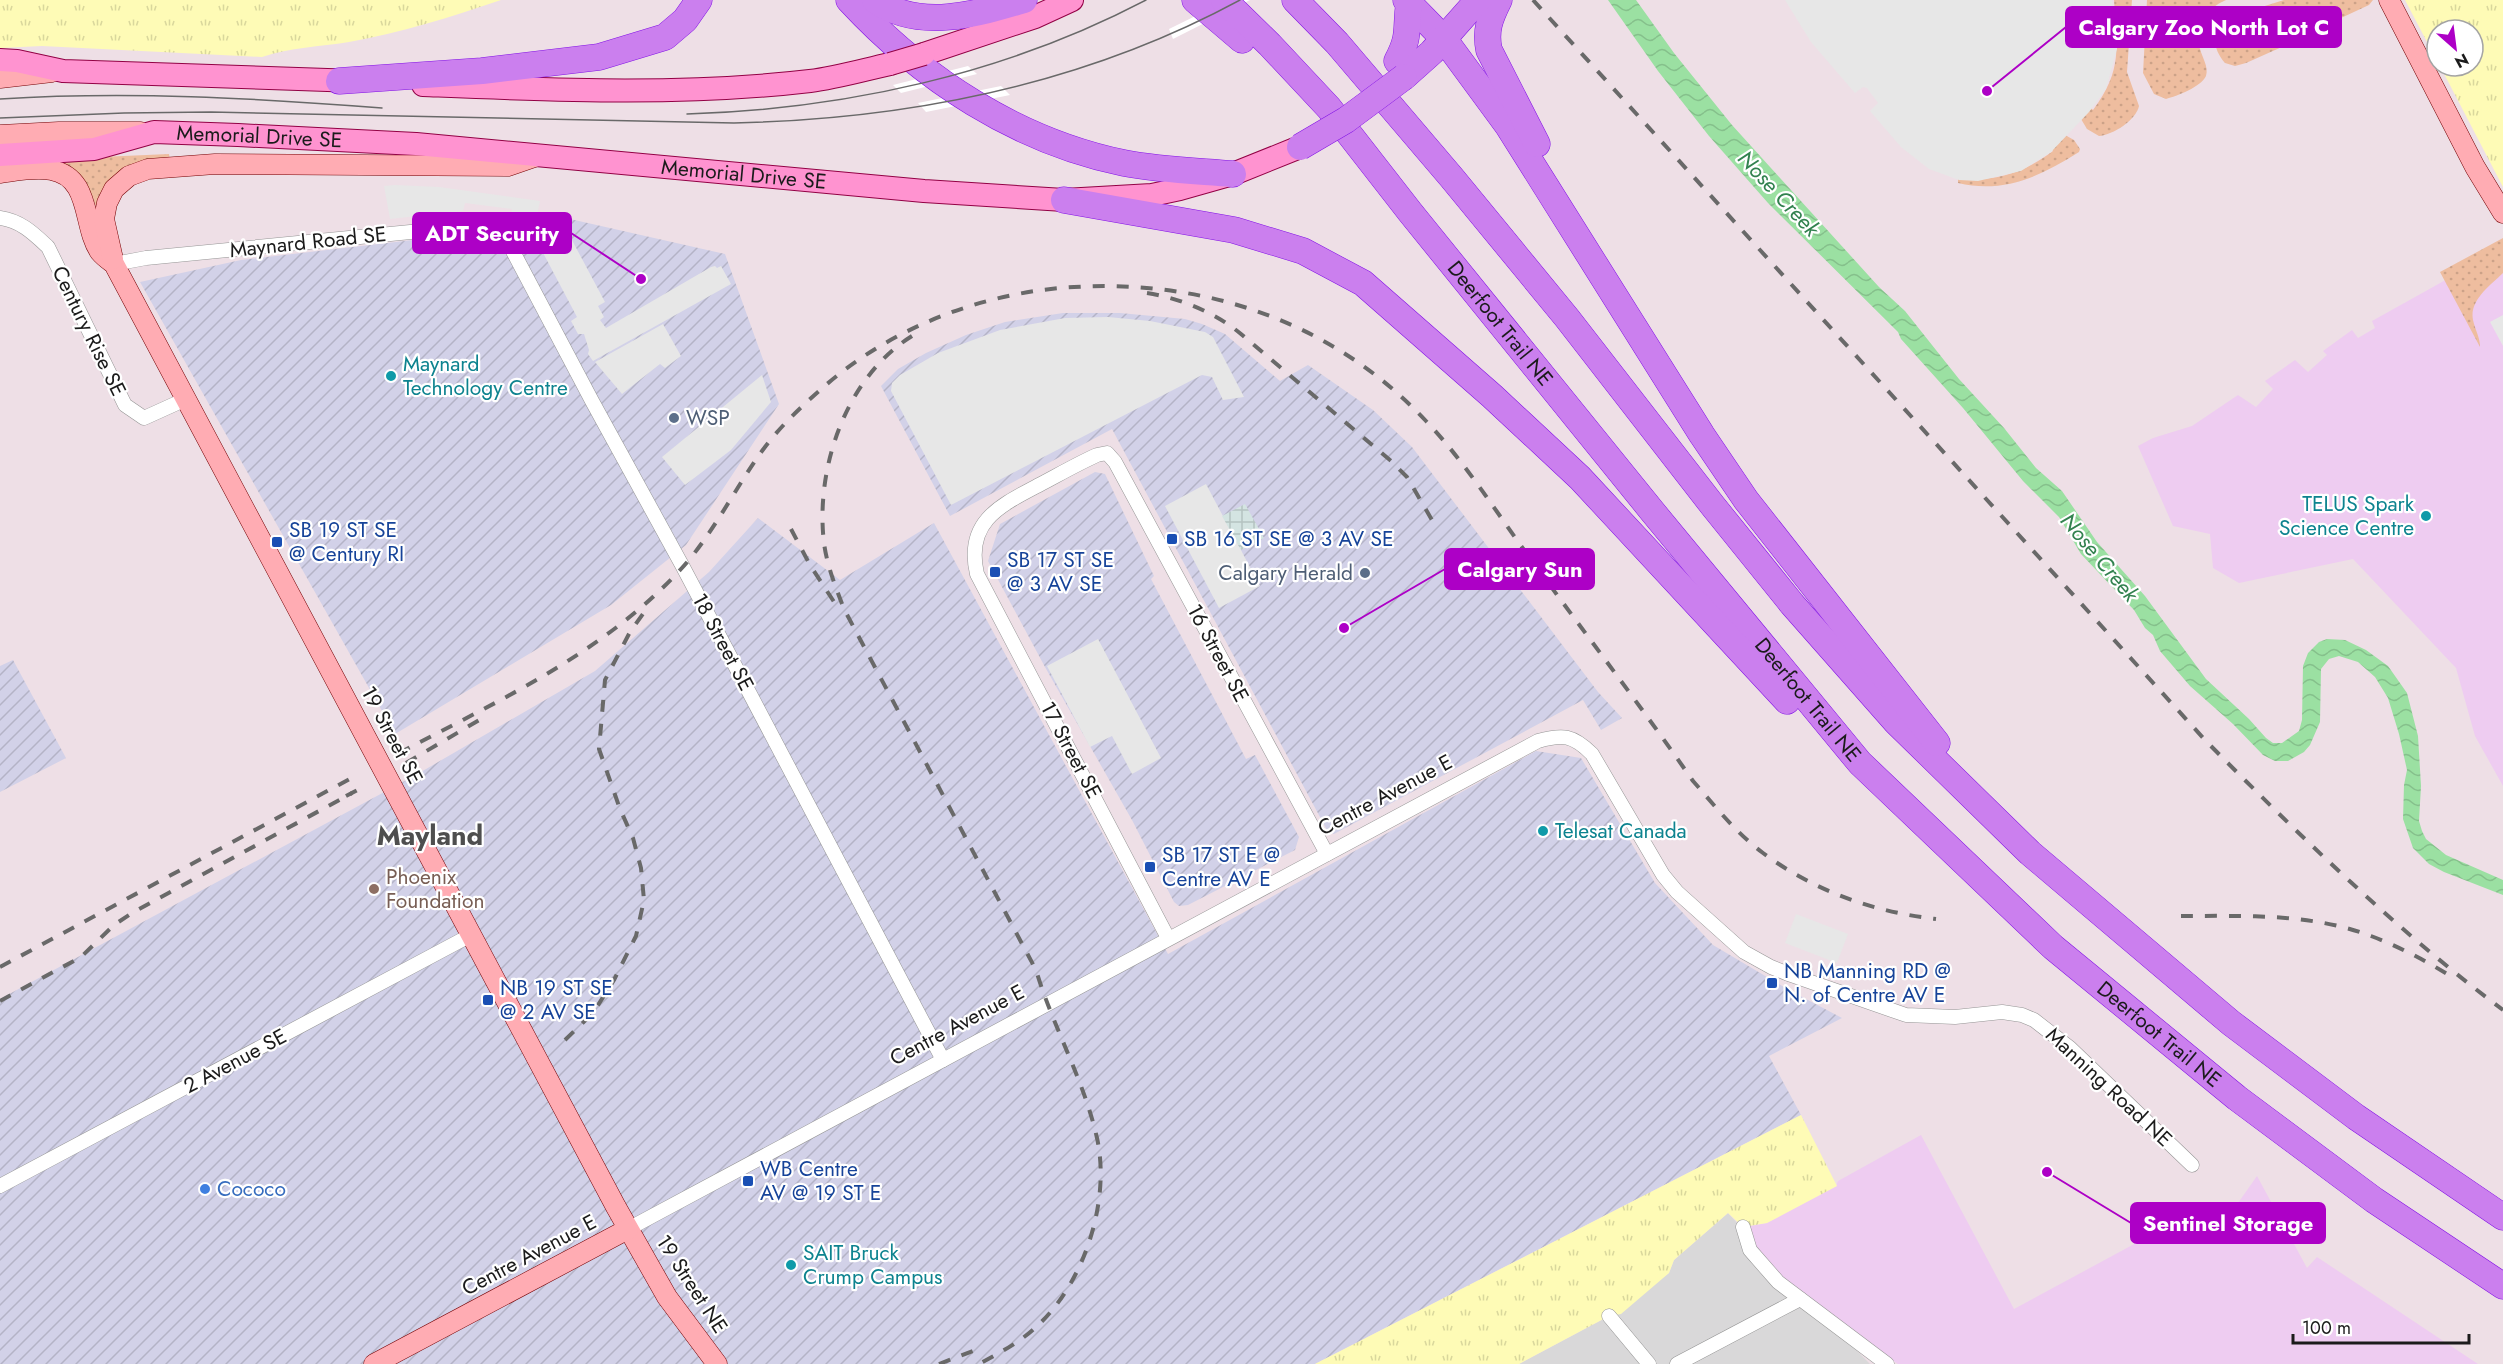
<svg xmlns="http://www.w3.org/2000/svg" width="2503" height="1364" font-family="Jost,sans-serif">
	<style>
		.residential { fill: #d9d8d9 }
		.commercial { fill: #eeccf1 }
		.industrial { fill: url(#industrial-furrows) }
		.grass { fill: url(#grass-dots) }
		.park { fill: url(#park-tufts) }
		.parking { fill: #e7e7e7 }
		.plaza { fill: url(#plaza-grid) }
		.water { fill: url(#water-waves) }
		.pier { fill: #fff }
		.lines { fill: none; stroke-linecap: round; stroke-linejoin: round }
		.street-casing { stroke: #959595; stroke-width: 15 }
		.secondary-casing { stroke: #740003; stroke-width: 21 }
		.primary-casing { stroke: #920044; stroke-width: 24 }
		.highway-casing { stroke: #8214e5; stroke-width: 27 }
		.street { stroke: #fff; stroke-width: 14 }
		.secondary { stroke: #ffacb3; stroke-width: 20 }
		.primary { stroke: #ff93d0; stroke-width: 22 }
		.highway { stroke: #cb7fee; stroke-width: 26 }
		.tram { stroke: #696969; stroke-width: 1.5 }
		.rail { stroke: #696969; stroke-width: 4; stroke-dasharray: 12 12; stroke-linecap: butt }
		.primary-bridge-casing { stroke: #920044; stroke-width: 24; stroke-linecap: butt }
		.highway-bridge-casing { stroke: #8214e5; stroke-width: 27; stroke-linecap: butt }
		.primary-bridge { stroke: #ff93d0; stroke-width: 22 }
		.highway-bridge { stroke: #cb7fee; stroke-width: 26 }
		.culture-dot { fill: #0f9aa8; stroke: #fff; stroke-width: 2 }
		.service-dot { fill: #5c6f8a; stroke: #fff; stroke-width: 2 }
		.transit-dot { fill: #1a4fb4; stroke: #fff; stroke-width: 2 }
		.education-dot { fill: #8d6e63; stroke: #fff; stroke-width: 2 }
		.shop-dot { fill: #3f7fe0; stroke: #fff; stroke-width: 2 }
		.labels { text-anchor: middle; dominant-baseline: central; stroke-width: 4.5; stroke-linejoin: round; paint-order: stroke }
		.street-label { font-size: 21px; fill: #1b1b1b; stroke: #fff }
		.culture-label { font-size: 21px; fill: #0d838f; stroke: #fff; text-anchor: start }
		.service-label { font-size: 21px; fill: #4e5e75; stroke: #fff; text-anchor: start }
		.transit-label { font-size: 21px; fill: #164399; stroke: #fff; text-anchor: start }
		.education-label { font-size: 21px; fill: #785e54; stroke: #fff; text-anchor: start }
		.shop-label { font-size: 21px; fill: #366cbe; stroke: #fff; text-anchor: start }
		.water-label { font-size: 22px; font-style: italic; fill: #32824f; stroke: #fff }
		.district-label { font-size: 27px; font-weight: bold; fill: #4e4e4e; stroke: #fff }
		.leader { fill: none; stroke: #ad00c6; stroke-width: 2 }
		.callout-dot { fill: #ad00c6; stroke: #fff; stroke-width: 2 }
		.callout { fill: #ad00c6; stroke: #ad00c6; stroke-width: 2 }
		.callout-label { font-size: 22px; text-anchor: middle; font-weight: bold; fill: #fff }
	</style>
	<defs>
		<pattern id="industrial-furrows" width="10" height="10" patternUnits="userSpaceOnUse" patternTransform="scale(1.5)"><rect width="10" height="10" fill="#d2d1e8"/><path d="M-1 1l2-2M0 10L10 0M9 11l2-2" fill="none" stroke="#b4b3c6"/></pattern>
		<pattern id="grass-dots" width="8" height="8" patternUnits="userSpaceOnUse" patternTransform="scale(1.5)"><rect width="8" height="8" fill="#eebd9f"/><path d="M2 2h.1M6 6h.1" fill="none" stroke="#cca288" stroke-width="1.8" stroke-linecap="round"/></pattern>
		<pattern id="park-tufts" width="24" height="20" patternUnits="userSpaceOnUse" patternTransform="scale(1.5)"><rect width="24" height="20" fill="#fefbb6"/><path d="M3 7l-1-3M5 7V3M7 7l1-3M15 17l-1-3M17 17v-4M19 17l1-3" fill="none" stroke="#d9d79c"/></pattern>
		<pattern id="plaza-grid" width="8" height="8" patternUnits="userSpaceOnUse" patternTransform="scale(1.5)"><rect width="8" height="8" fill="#d4e4e2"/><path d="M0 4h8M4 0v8" fill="none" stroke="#b5c3c1"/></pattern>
		<pattern id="water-waves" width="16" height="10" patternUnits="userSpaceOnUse" patternTransform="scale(1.5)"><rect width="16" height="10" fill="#9be0a2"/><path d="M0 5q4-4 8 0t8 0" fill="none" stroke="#85c08b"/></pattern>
	</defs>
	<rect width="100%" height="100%" fill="#eedfe6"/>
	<path class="residential" d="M 1728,1213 L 1814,1307 L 1870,1364 L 1519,1364 L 1609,1316 L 1669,1273 L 1674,1260 Z"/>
	<g class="commercial">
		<path d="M 2503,248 L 2503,786 L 2475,736 L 2456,668 L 2353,559 L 2239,583 L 2213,568 L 2210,534 L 2173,526 L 2138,446 L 2153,438 L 2192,426 L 2238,395 L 2256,407 L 2273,389 L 2265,381 L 2295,360 L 2308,372 L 2327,355 L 2323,351 L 2352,330 L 2358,338 L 2375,328 L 2372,321 Z"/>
		<path d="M 1921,1135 L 2014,1309 L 2162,1229 L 2238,1203 L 2257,1176 L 2307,1268 L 2317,1257 L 2478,1364 L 1898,1364 L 1814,1307 L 1750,1250 L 1743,1227 L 1767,1223 L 1836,1186 L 1838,1181 Z"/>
	</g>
	<g class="industrial">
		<path d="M 570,219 L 725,254 L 779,404 L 686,545 L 611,605 L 395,734 L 140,282 L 241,260 L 473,233 Z"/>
		<path d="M 1063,313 L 1120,313 L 1185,319 L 1202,324 L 1225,334 L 1280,381 L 1308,365 L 1373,410 L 1412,447 L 1598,692 L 1622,718 L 1601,730 L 1583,700 L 1334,834 L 1328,832 L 1112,429 L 950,516 L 881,386 L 898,369 L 926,353 L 966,335 L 1005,322 Z"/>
		<path d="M 1095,472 L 1105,474 L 1154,576 L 1151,579 L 1246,759 L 1255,755 L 1299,837 L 1295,850 L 1188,905 L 1179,906 L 1174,902 L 1132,820 L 1045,667 L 988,561 L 1000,524 Z"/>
		<path d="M 758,518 L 840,580 L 934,523 L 1168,954 L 1536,751 L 1581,758 L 1655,883 L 1713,945 L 1789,990 L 1842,1018 L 1769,1056 L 1801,1115 L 1315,1364 L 0,1364 L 0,999 L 414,776 L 595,671 L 709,572 Z"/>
		<path d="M 13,660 L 66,758 L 0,792 L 0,666 Z"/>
	</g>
	<g class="grass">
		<path d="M 2114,0 L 2132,0 L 2127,72 L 2139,106 C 2136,120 2113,135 2099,136 L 2087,129 L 2081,119 L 2086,104 L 2093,110 C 2123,70 2117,47 2114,0 Z"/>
		<path d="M 2147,0 L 2226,0 C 2206,8 2194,28 2200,49 C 2202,57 2209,67 2206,76 C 2201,87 2177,96 2166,99 L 2154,94 L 2143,73 Z"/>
		<path d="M 2284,0 L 2373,0 L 2369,5 L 2313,31 L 2313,33 L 2246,63 L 2235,66 L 2225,63 C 2213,49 2211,33 2223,19 Z"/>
		<path d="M 2065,135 L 2074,140 L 2080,149 L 2079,152 C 2041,176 2004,194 1958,183 L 1958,179 C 1995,182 2024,173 2053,151 L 2048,143 Z"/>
		<path d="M 169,154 L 170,160 L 100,205 L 95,205 C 91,183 72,174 55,164 L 55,159 Z"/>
		<path d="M 2503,238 L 2503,273 C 2491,285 2469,300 2473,320 C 2475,330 2480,337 2480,347 L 2440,272 Z"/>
	</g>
	<g class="park">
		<path d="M 0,0 L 501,0 C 451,17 400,33 349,42 C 319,47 291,47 262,57 L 42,46 L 0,48 Z"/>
		<path d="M 2405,0 L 2503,0 L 2503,187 L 2440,66 L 2473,66 L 2473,30 L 2437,30 L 2437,61 Z"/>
		<path d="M 1801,1115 L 1837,1186 L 1767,1223 L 1743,1227 L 1728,1213 L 1674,1260 L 1669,1273 L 1621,1314 L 1609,1316 L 1519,1364 L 1315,1364 Z"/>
	</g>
	<g class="parking">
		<path d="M 1785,0 L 2112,0 L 2117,49 L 2106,89 L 2089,112 L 2051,152 L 2021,171 L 1978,181 L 1959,180 L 1929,169 L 1901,147 L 1870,111 L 1878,103 L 1867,88 L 1863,87 L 1855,93 L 1811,42 Z"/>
		<path d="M 395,185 L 439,187 L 540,201 L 536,220 L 557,224 L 558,231 L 565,227 L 605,302 L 598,306 L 604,317 L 600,320 L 606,328 L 711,267 L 715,266 L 717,268 L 721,266 L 731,284 L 593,361 L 588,354 L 589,350 L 584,334 L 578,334 L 571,321 L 577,317 L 541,249 L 549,245 L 531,245 L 524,233 L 528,226 L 528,214 L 526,214 L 523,222 L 510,219 L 512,209 L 465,203 L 463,211 L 390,219 L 384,186 Z"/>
		<path d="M 2503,315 L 2503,346 L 2490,322 Z"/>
		<path d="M 1108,317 L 1150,321 L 1205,332 L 1213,337 L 1244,397 L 1223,400 L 1212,377 L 1202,375 L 951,505 L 891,391 L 892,383 L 900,375 L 938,353 L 1000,330 L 1065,318 Z"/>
		<path d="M 663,324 L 681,356 L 665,368 L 660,364 L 622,394 L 595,362 Z"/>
		<path d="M 762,375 L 771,402 L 731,450 L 685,485 L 662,457 Z"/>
		<path d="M 1206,484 L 1260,586 L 1219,608 L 1165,506 Z"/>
		<path d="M 1098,639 L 1161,758 L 1132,774 L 1112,736 L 1090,747 L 1047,666 Z"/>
		<path d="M 1796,914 L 1848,934 L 1837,963 L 1785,943 Z"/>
	</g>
	<path class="plaza" d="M 1245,504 L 1264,538 L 1241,550 L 1222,516 Z"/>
	<path class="water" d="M 1608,0 L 1636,0 L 1674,53 L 1732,125 L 1879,287 L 1905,311 L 1959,379 L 2004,428 L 2036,468 L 2062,491 L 2097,542 L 2145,596 L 2206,679 L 2249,719 L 2266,738 L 2273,743 L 2282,743 L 2299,731 L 2302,720 L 2303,666 L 2308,653 L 2319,642 L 2327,639 L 2345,640 L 2366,650 L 2388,666 L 2407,693 L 2418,736 L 2421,786 L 2419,821 L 2422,831 L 2426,839 L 2446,855 L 2503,880 L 2503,895 L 2444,872 L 2429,864 L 2413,848 L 2403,819 L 2404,785 L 2407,770 L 2399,734 L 2388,698 L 2375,677 L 2358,662 L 2339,656 L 2329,659 L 2321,669 L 2320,722 L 2310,745 L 2304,752 L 2288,761 L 2275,761 L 2263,755 L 2233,724 L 2190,686 L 2160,651 L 2153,635 L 2145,628 L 2134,610 L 2081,554 L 2059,517 L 2023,481 L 1963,408 L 1901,339 L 1898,332 L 1768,203 L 1709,136 L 1658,71 Z"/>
	<g class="pier">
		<path d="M 1228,0 L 1250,0 L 1173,39 L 1169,29 Z"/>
		<path d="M 968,66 L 977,74 L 901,93 L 893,85 Z"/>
		<path d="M 1001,86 L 1010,95 L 926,112 L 918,103 Z"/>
	</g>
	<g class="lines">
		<g class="street-casing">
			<g id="street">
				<path d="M 0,218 C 21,221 33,233 48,247 L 125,405 L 144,418 L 186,399"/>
				<path d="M 114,264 L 146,258 L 441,229 C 460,224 481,213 499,225 L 592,401 L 683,567 L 943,1060"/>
				<path d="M 1168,938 L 977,574 C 965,522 999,506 1039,485 C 1058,475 1077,464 1097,455 L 1107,453 L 1115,462 L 1327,854"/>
				<path d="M 0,1186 L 471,935"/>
				<path d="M 1743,1227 L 1750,1250 L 1778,1282 L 1887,1364"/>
				<path d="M 628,1229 L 1538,741 C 1563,734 1573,735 1592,754 L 1663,875 L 1677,892 L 1744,952 L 1771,967 L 1791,975 L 1906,1015 L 1955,1017 L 2002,1012 L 2022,1015 L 2034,1020 L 2070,1048 L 2192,1165"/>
				<path d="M 1609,1316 L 1649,1364"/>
				<path d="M 1677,1364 L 1800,1299"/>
			</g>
		</g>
		<g class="secondary-casing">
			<g id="secondary">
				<path d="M 2389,0 L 2475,167 L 2503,213"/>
				<path d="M 0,78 L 52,72"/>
				<path d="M 0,135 L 59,132 L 141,132"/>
				<path d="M 0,173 C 16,171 34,167 51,170 C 92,177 82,226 100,252 C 104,257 110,261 114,264 L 616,1207 L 667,1297 L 717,1364"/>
				<path d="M 113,259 L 104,219 L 107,203 L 114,189 L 129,176 L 148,169 L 215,164 L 508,166 L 537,156"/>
				<path d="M 374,1364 L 628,1229"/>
			</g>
		</g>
		<g class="primary-casing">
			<g id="primary">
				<path d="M 924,54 L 1035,17 L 1072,0"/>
				<path d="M 0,60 L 17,61 L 63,71 L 357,81"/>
				<path d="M 423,85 C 551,90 682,96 810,81 C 836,78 863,70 890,64"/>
				<path id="s1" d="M 0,155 L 94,149 L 154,132 L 238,135 L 416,144 L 924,191 L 1064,200 L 1152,195 L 1180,189 L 1233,174 L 1300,147"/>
			</g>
		</g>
		<g class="highway-casing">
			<g id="highway">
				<path d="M 849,0 C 922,79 1017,141 1124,163 C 1159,170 1197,171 1233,174"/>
				<path d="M 875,0 C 919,31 977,14 1024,0"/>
				<path d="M 1195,0 L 1242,40"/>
				<path id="s2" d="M 1224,0 L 1270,45 L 1329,108 L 1410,212 L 1652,511 L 1860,763 L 2053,947 L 2237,1098 L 2374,1200 L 2503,1286"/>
				<path d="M 1295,0 L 1337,43 L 1452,178 L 1567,318 L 1713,506 L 1792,604 L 1896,722 L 2030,853 L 2231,1023 L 2356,1117 L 2503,1217"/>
				<path d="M 1406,0 L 1444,39 L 1508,126 L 1702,435 L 1746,500 L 1937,743"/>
				<path d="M 1499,0 C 1490,18 1485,30 1489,50 L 1537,144"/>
				<path d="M 1397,61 C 1411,34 1405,30 1409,3"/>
				<path d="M 1404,77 L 1432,52 L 1478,0"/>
				<path d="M 339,81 L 482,71 L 599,57 L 665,37 L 685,20 L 699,0"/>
				<path d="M 1064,200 L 1234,230 L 1303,251 L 1363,283 L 1492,396 L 1580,478 L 1787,701"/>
			</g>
		</g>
		<use href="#street" class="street"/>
		<use href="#secondary" class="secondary"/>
		<use href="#primary" class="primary"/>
		<use href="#highway" class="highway"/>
		<g class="tram">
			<path d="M 0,99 C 128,91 254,98 382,108"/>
			<path d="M 687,114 C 846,109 1005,74 1146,0"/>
			<path d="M 0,118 L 124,113 L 211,112 L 734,123 C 911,119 1083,85 1240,0"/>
		</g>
		<g class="rail">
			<path d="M 1533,0 L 2205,740 C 2299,835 2395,929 2503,1010"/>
			<path d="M 1147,293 C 1180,298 1216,313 1241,334 L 1391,461 L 1407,477 L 1436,527"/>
			<path d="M 912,336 C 846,377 815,468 824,543 C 827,566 836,588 844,609 L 1036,970 C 1053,1027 1084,1080 1097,1138 C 1111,1201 1084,1284 1036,1327 C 1019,1343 999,1353 979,1364"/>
			<path d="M 791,529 L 810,565 L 838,608"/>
			<path d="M 399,753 C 498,701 604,653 681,569 C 713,534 734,490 762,451 C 780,426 804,404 827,384 C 895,326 985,292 1074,287 C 1207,279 1334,323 1426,421 C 1468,465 1501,520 1538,569 C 1590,640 1643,709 1693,781 C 1715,806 1736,833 1763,853 C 1814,891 1874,912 1936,919"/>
			<path d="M 406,763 L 481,719"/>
			<path d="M 346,796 L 365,786"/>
			<path d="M 2181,916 C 2244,916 2311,913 2371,936 C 2398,946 2424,960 2449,975"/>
			<path d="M 0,967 L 359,774"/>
			<path d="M 0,1001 L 81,957 L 114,925 L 132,913 L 352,793"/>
			<path d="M 565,1040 L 593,1013 L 614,980 L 636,936 L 644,900 L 641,868 L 633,838 L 620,809 L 599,749 L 605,680 L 630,632 L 645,611"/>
			<path d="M 939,1364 L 973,1351"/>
		</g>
		<g class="primary-bridge-casing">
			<path id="primary-bridge" d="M 890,64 L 924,54"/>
		</g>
		<g class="highway-bridge-casing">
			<path id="highway-bridge" d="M 1300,147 L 1346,120 L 1404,77"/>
		</g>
		<use href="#primary-bridge" class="primary-bridge"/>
		<use href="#highway-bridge" class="highway-bridge"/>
	</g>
	<g class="culture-dot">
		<circle cx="391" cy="376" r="6"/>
		<circle cx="2426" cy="516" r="6"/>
		<circle cx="1543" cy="831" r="6"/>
		<circle cx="791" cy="1265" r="6"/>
	</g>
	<g class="service-dot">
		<circle cx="674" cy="418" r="6"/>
		<circle cx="1365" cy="573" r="6"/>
	</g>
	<g class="transit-dot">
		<rect x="1166" y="533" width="12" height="12" rx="3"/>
		<rect x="271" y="536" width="12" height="12" rx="3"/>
		<rect x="989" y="566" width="12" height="12" rx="3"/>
		<rect x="1144" y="861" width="12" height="12" rx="3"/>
		<rect x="1766" y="977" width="12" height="12" rx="3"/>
		<rect x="482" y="994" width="12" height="12" rx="3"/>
		<rect x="742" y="1175" width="12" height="12" rx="3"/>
	</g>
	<circle class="education-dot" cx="374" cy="889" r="6"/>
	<circle class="shop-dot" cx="205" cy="1189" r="6"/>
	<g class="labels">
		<g class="street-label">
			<text stroke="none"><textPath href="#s1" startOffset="262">Memorial Drive SE</textPath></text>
			<text stroke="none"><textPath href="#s1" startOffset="748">Memorial Drive SE</textPath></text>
			<text transform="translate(308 242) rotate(-6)">Maynard Road SE</text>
			<text stroke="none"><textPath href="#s2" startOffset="426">Deerfoot Trail NE</textPath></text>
			<text transform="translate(89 331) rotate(64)">Century Rise SE</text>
			<text transform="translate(723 642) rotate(62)">18 Street SE</text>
			<text transform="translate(1218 653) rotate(62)">16 Street SE</text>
			<text stroke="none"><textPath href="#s2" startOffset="912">Deerfoot Trail NE</textPath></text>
			<text transform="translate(392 735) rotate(62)">19 Street SE</text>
			<text transform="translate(1071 750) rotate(62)">17 Street SE</text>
			<text transform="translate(1385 795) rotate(-28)">Centre Avenue E</text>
			<text transform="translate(957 1025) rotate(-28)">Centre Avenue E</text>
			<text stroke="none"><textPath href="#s2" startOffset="1398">Deerfoot Trail NE</textPath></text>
			<text transform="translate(235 1061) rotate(-28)">2 Avenue SE</text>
			<text transform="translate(2109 1087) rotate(43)">Manning Road NE</text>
			<text transform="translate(529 1255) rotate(-28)">Centre Avenue E</text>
			<text transform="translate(692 1284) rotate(57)">19 Street NE</text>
		</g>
		<g class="culture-label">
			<text x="403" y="364">Maynard<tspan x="403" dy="24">Technology Centre</tspan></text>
			<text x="2414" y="504" text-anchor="end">TELUS Spark<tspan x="2414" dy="24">Science Centre</tspan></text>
			<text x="1555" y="831">Telesat Canada</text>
			<text x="803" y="1253">SAIT Bruck<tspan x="803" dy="24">Crump Campus</tspan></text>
		</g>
		<g class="service-label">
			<text x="686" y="418">WSP</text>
			<text x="1353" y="573" text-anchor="end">Calgary Herald</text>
		</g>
		<g class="transit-label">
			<text x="289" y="530">SB 19 ST SE<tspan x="289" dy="24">@ Century RI</tspan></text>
			<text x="1184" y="539">SB 16 ST SE @ 3 AV SE</text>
			<text x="1007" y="560">SB 17 ST SE<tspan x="1007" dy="24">@ 3 AV SE</tspan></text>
			<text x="1162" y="855">SB 17 ST E @<tspan x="1162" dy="24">Centre AV E</tspan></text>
			<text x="1784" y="971">NB Manning RD @<tspan x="1784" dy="24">N. of Centre AV E</tspan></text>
			<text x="500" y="988">NB 19 ST SE<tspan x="500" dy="24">@ 2 AV SE</tspan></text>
			<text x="760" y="1169">WB Centre<tspan x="760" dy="24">AV @ 19 ST E</tspan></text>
		</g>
		<g class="education-label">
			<text x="386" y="877">Phoenix<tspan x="386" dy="24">Foundation</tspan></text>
		</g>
		<g class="shop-label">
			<text x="217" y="1189">Cococo</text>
		</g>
		<g class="water-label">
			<text transform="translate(1779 193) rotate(47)">Nose Creek</text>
			<text transform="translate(2100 557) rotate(50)">Nose Creek</text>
		</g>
		<g class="district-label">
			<text x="430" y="835">Mayland</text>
		</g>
	</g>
	<path class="leader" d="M1987 91L2066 27M641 279L571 233M1344 628L1445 569M2047 1172L2131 1223"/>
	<g class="callout-dot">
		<circle cx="1987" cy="91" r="6"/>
		<circle cx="641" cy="279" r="6"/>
		<circle cx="1344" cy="628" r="6"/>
		<circle cx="2047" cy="1172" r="6"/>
	</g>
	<g class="callout">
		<rect x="2066" y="7" width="275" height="40" rx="6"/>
		<rect x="413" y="213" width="158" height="40" rx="6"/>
		<rect x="1445" y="549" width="149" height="40" rx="6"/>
		<rect x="2131" y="1203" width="194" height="40" rx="6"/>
	</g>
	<g class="callout-label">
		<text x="2204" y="35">Calgary Zoo North Lot C</text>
		<text x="492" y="241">ADT Security</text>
		<text x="1520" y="577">Calgary Sun</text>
		<text x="2228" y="1231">Sentinel Storage</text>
	</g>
	<g transform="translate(2455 48) rotate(152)"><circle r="28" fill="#ffffff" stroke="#a4a4a4" stroke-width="1.5"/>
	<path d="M0-4.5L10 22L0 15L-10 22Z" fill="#ad00c6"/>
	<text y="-9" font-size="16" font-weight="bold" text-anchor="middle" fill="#1b1b1b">N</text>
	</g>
	<path d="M2293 1334v9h176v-9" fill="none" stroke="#1b1b1b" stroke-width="3"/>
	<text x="2302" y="1334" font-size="18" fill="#1b1b1b" stroke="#ffffff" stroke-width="4.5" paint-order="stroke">100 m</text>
</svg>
